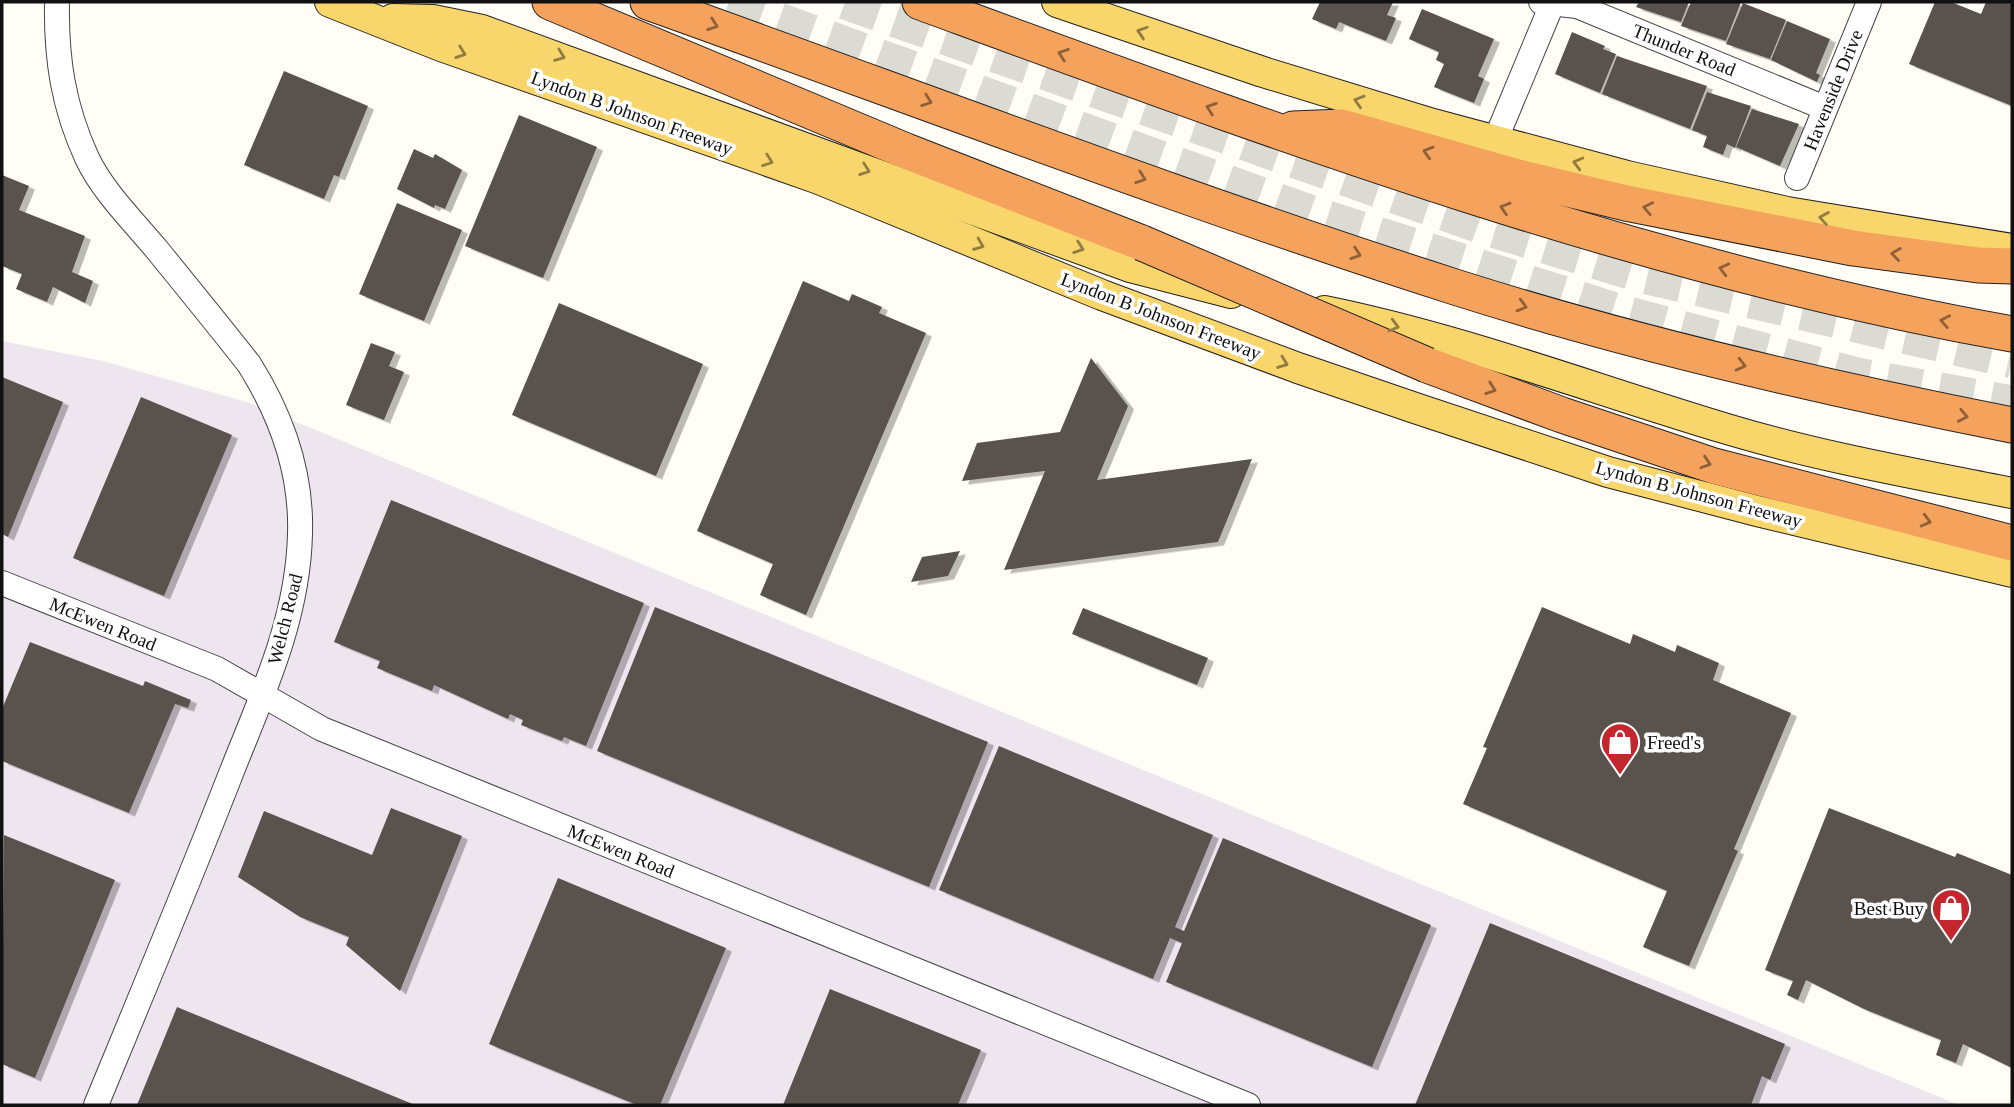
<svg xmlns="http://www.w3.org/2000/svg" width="2014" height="1107" font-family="'Times New Roman',serif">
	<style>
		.industrial { fill: #eee6ef }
		.building { fill: #5a524d; filter: url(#shadow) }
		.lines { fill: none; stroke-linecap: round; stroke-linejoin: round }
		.highway-tunnel { stroke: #dbdad3; stroke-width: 35; stroke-dasharray: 35 18; stroke-linecap: butt }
		.minor-casing { stroke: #444; stroke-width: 26 }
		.major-casing { stroke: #222; stroke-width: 32 }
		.highway-casing { stroke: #222; stroke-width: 37 }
		.minor { stroke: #fff; stroke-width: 24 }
		.major { stroke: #f9d66b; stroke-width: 30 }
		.highway { stroke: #f5a25d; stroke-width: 35 }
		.highway-bridge-casing { stroke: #222; stroke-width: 37; stroke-linecap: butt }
		.highway-bridge { stroke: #f5a25d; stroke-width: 35 }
		.oneway { stroke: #8e613b }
		.oneway2 { stroke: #917d42 }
		.labels { text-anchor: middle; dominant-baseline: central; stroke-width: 7; stroke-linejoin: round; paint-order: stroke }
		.street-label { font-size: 19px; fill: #111; stroke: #fff }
		.poi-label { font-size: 19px; fill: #111; stroke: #fff; text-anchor: start }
	</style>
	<defs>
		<filter id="shadow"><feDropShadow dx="6" dy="3.5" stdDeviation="0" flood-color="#0004"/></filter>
	</defs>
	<rect width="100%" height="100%" fill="#fffdf5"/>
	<path class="industrial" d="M 2,341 L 103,361 L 250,403 L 1959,1105 L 2,1105 Z"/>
	<g class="building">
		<path d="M 1320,2 L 1393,2 L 1387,15 L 1396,18 L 1386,41 L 1339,22 L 1336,29 L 1312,19 Z"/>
		<path d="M 1639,2 L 1689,2 L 1681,22 L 1636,7 Z"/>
		<path d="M 1691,2 L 1741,2 L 1726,41 L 1681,26 Z"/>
		<path d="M 1935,2 L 1951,2 L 1981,14 L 1986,2 L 2012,2 L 2012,106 L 1909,64 Z"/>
		<path d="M 1743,3 L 1786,20 L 1770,59 L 1726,44 Z"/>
		<path d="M 1422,9 L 1494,39 L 1478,76 L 1484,79 L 1474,103 L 1434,87 L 1444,64 L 1436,60 L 1439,52 L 1409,39 Z"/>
		<path d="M 1787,21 L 1830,39 L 1816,73 L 1820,75 L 1817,82 L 1771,60 Z"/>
		<path d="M 1572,32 L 1605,46 L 1603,49 L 1616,54 L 1600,93 L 1555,74 Z"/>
		<path d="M 1617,56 L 1707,86 L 1690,129 L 1602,94 Z"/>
		<path d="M 284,71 L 368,106 L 339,177 L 334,175 L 324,199 L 244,165 Z"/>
		<path d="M 1707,92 L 1751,106 L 1735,148 L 1727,144 L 1723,155 L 1703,147 L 1707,136 L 1692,130 Z"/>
		<path d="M 1752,109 L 1799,124 L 1780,166 L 1736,147 Z"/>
		<path d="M 519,115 L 597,147 L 543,278 L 465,246 Z"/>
		<path d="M 414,149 L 433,158 L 435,154 L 462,170 L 445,209 L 435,205 L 434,208 L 397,189 Z"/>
		<path d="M 2,175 L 29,186 L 19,210 L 85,236 L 72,272 L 93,281 L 85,303 L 53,287 L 47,302 L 16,289 L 22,274 L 2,266 Z"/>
		<path d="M 397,203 L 462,230 L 424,321 L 359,294 Z"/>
		<path d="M 803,281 L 849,301 L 852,294 L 882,307 L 879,313 L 926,333 L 806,615 L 760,595 L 773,564 L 697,531 Z"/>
		<path d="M 559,303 L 703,364 L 656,476 L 512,415 Z"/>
		<path d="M 371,343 L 395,352 L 389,366 L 404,372 L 384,420 L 346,405 Z"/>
		<path d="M 1091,358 L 1128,406 L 1097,480 L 1252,459 L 1218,542 L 1004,570 L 1045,471 L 962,481 L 977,443 L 1060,432 Z"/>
		<path d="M 2,377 L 63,402 L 8,537 L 2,534 Z"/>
		<path d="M 141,397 L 232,435 L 164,596 L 73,558 Z"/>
		<path d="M 391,500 L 644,603 L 586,746 L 564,737 L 562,741 L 521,725 L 523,720 L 510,714 L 508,719 L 434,685 L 432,691 L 377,668 L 380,661 L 334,642 Z"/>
		<path d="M 960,551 L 948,576 L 911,582 L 922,557 Z"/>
		<path d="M 655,607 L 988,742 L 929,887 L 597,751 Z"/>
		<path d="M 1542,607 L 1630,644 L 1633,634 L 1675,652 L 1677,645 L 1719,663 L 1713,680 L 1791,713 L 1734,849 L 1738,851 L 1689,966 L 1643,947 L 1667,891 L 1463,804 L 1487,748 L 1483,747 Z"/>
		<path d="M 1083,608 L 1208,658 L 1197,685 L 1072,634 Z"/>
		<path d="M 30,642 L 143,686 L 145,681 L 191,700 L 188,708 L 175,704 L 129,813 L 2,761 L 2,709 Z"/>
		<path d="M 999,746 L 1213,835 L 1175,927 L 1184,931 L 1223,838 L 1431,925 L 1372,1067 L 1166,982 L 1182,943 L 1170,938 L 1153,979 L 939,890 Z"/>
		<path d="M 391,808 L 462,836 L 400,991 L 346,945 L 349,937 L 300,917 L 238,877 L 264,811 L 372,855 Z"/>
		<path d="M 1829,808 L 1955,857 L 1957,853 L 2012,875 L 2012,1068 L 1963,1044 L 1956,1063 L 1936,1055 L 1941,1040 L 1864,1009 L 1806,980 L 1798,1000 L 1787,995 L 1793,981 L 1765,970 Z"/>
		<path d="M 4,835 L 115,880 L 35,1078 L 2,1064 Z"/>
		<path d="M 558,878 L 726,948 L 660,1105 L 637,1105 L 489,1044 Z"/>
		<path d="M 1490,923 L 1785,1044 L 1770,1080 L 1762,1076 L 1751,1105 L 1415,1105 Z"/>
		<path d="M 830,989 L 981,1050 L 958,1105 L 783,1105 Z"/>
		<path d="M 177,1007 L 415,1105 L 137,1105 Z"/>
	</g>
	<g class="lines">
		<g class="highway-tunnel">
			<path d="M 729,2 L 1315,214 L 1621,312 L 1857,375 L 2012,403"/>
			<path d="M 845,2 L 1483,227 L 1639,275 L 2012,361"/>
		</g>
		<g class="minor-casing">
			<g id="minor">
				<path d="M 57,2 C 56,58 63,106 87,158 C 103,192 134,222 158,251 C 189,289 219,326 249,364 C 281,415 302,472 300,534 C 298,621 261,697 230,776 C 187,886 141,996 96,1105"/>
				<path d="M 1541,2 L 1577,6 L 1825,108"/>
				<path d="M 1495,141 L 1553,2"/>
				<path d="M 1797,178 L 1869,2"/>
				<path d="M 2,583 L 217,669 L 322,729 L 1248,1105"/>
			</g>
		</g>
		<g class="major-casing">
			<g id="major">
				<path d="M 330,2 L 441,46 L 819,179 L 1102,295 L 1298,368 L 1415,408 L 1608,472 L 1757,511 L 2012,572"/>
				<path d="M 1057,2 L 1263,72 L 1433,124 L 1627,176 L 1787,212 L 2012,249"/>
				<path d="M 393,19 L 433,20 L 482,30 L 1130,267 L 1231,293"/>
				<path d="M 1324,311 C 1462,339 1593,389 1727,429 C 1820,457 1917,474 2012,493"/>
			</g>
		</g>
		<g class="highway-casing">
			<g id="highway">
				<path d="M 550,2 L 906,151 L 1142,243"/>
				<path d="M 648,2 C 917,98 1183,200 1455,287 C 1637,345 1825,388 2012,425"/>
				<path d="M 920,2 C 1278,133 1636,267 2012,334"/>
				<path d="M 1293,129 L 1342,127 L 1518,177 L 1626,203 L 1853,248 L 1978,265 L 2012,266"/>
				<path d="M 1427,365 L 1562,415 L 1714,466 L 2012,543"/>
			</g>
		</g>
		<use href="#minor" class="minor"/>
		<use href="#major" class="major"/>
		<use href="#highway" class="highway"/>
		<g class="highway-bridge-casing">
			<path id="highway-bridge" d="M 1142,243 L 1427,365"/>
		</g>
		<use href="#highway-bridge" class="highway-bridge"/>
	</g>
	<defs><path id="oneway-chevron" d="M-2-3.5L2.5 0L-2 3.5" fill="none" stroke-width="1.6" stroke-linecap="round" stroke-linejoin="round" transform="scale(1.75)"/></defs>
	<g class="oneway">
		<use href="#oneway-chevron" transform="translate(713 25) rotate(20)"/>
		<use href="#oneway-chevron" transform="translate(1063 54) rotate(-160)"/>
		<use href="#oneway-chevron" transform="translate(927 101) rotate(20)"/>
		<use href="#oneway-chevron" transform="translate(1211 108) rotate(-161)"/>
		<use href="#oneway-chevron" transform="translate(1428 152) rotate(-164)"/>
		<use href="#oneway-chevron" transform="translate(1141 178) rotate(20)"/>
		<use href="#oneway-chevron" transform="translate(1505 208) rotate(-163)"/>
		<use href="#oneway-chevron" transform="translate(1648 208) rotate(-168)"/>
		<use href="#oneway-chevron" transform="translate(1356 254) rotate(19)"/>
		<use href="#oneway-chevron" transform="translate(1896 254) rotate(-172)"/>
		<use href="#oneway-chevron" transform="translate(1724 269) rotate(-166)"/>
		<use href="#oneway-chevron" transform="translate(1522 306) rotate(16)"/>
		<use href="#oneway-chevron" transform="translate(1945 321) rotate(-169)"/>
		<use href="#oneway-chevron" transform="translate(1741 365) rotate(14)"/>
		<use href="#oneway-chevron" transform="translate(1491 389) rotate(20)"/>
		<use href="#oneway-chevron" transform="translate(1963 416) rotate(11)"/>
		<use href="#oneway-chevron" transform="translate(1706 463) rotate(18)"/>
		<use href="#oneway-chevron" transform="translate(1926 521) rotate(15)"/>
	</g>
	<g class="oneway2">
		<use href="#oneway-chevron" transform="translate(1142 32) rotate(-162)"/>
		<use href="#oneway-chevron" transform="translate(461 53) rotate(19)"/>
		<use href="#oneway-chevron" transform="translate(560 56) rotate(21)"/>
		<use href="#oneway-chevron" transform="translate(1359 101) rotate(-163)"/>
		<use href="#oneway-chevron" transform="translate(768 161) rotate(20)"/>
		<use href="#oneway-chevron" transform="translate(1578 163) rotate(-165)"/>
		<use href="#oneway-chevron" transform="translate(865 170) rotate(20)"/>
		<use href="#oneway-chevron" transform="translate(1824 218) rotate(-171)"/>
		<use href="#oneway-chevron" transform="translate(979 245) rotate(22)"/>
		<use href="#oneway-chevron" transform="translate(1079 248) rotate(19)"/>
		<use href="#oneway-chevron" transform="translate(1394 326) rotate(15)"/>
		<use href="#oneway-chevron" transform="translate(1283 363) rotate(21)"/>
	</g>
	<defs>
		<g id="shop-pin" transform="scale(2.0125)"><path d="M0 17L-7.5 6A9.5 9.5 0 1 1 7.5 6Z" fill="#c4262e" stroke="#fff"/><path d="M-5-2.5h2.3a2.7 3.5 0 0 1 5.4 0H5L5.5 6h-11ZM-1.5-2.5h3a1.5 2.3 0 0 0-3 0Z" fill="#fff"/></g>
	</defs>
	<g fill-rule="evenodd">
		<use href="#shop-pin" x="1620" y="742"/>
		<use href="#shop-pin" x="1951" y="908"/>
	</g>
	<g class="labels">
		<g class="street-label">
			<text transform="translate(1684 50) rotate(22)">Thunder Road</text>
			<text transform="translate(1833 90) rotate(-68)">Havenside Drive</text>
			<text transform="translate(632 113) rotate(20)">Lyndon B Johnson Freeway</text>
			<text transform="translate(1161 316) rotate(21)">Lyndon B Johnson Freeway</text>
			<text transform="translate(1699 494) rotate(15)">Lyndon B Johnson Freeway</text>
			<text transform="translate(285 619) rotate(-76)">Welch Road</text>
			<text transform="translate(103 624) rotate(22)">McEwen Road</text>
			<text transform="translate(621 851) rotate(22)">McEwen Road</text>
		</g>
		<g class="poi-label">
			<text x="1647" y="742">Freed's</text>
			<text x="1924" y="908" text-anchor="end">Best Buy</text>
		</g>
	</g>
	<rect width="2014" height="1107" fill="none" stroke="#111111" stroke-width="7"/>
</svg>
